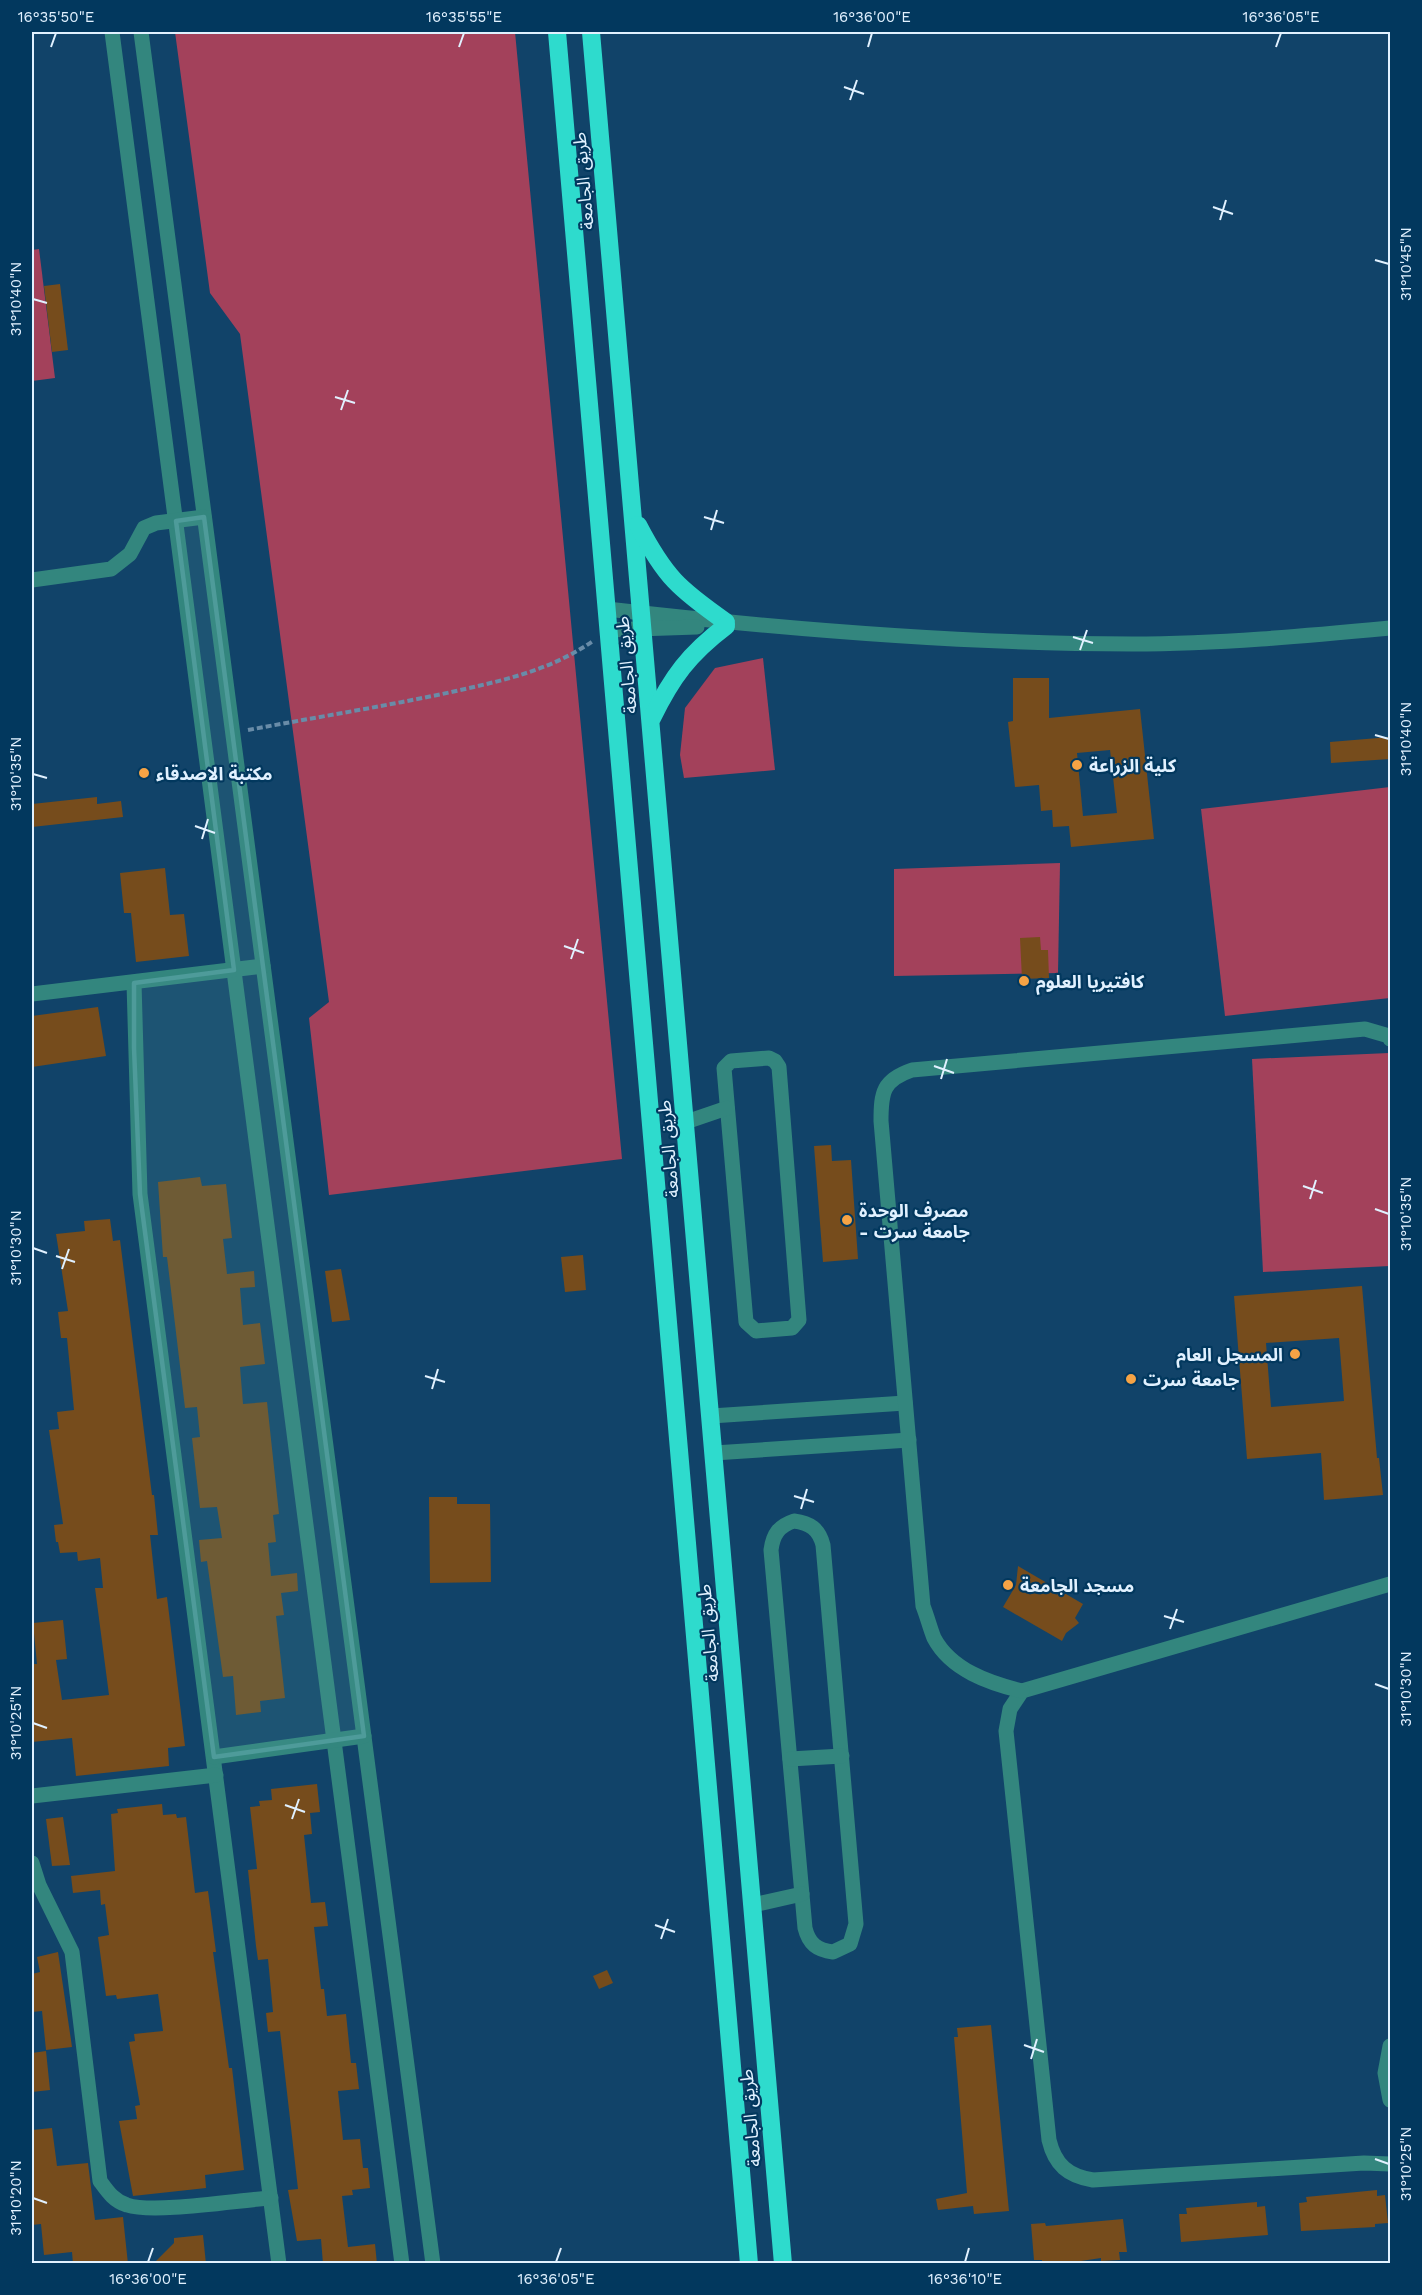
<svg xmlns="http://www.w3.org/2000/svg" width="1422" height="2295" font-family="'Work Sans','Noto Sans Arabic',sans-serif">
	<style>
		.green { fill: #a3415b }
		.building { fill: #764c1c; fill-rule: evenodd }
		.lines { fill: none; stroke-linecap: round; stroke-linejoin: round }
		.path { stroke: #698ca8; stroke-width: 4; stroke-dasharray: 6 3; stroke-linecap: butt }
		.minor { stroke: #33867e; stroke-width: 15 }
		.highway { stroke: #2edbcd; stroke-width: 18 }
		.marked { fill: #4e9b9a; fill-opacity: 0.2; stroke: #4e9b9a; stroke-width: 4.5; stroke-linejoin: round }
		.ticks { fill: none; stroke: #e1f1ff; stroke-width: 2 }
		.poi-dot { fill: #f5a345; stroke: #02385e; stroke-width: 2 }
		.labels { text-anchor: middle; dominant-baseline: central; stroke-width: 4.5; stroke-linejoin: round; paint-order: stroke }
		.street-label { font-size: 18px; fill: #e1f1ff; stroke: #02385e }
		.poi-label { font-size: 18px; font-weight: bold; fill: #e1f1ff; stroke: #02385e; text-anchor: start }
		.neatline { fill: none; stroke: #e1f1ff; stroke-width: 2 }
		.ticks-label { font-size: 15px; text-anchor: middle; fill: #e1f1ff }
	</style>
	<rect width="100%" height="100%" fill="#114369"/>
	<g class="green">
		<path d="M 175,32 L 515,32 L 622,1159 L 329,1195 L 309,1018 L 329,1002 L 240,334 L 210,293 Z"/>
		<path d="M 39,249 L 55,378 L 32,381 L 32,250 Z"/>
		<path d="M 763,658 L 775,770 L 684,778 L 680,755 L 685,708 L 715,668 Z"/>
		<path d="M 1390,787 L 1390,998 L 1225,1016 L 1201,809 Z"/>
		<path d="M 1060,863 L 1058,973 L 894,976 L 894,869 Z"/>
		<path d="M 1389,1053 L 1390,1266 L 1263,1272 L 1252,1059 Z"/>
	</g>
	<g class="building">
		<path d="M 60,284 L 68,350 L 52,352 L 44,286 Z"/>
		<path d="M 1013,678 L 1049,678 L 1049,718 L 1140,709 L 1154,839 L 1071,847 L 1069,826 L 1053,827 L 1052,810 L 1041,811 L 1039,785 L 1015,787 L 1008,722 L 1013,721 ZM 1110,750 L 1117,813 L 1083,816 L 1077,753 Z"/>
		<path d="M 1390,737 L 1390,759 L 1331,763 L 1330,742 Z"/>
		<path d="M 97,797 L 97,804 L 121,801 L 123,817 L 32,827 L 32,804 Z"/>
		<path d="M 165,868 L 170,915 L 184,914 L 189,956 L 136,962 L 131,913 L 124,913 L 120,873 Z"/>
		<path d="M 1040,937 L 1041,950 L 1048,950 L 1049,978 L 1022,979 L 1020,938 Z"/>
		<path d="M 98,1007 L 106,1056 L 32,1067 L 32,1016 Z"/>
		<path d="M 831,1145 L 832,1161 L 851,1160 L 858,1259 L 823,1262 L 814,1146 Z"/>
		<path d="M 200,1177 L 202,1186 L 226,1184 L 232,1238 L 223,1239 L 227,1274 L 254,1271 L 255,1287 L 240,1288 L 243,1325 L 260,1323 L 265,1364 L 240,1367 L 243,1404 L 267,1402 L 279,1514 L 273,1515 L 276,1542 L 268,1543 L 271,1576 L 297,1573 L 298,1591 L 281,1593 L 284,1615 L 276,1616 L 285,1698 L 260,1701 L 261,1712 L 236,1715 L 233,1676 L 223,1677 L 207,1561 L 201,1562 L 199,1540 L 222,1538 L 217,1507 L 200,1508 L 192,1438 L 200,1437 L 197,1407 L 185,1408 L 167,1257 L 163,1257 L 158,1182 Z"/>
		<path d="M 110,1219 L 113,1241 L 120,1240 L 152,1495 L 154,1495 L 158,1535 L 150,1535 L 157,1599 L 167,1597 L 185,1746 L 168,1748 L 169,1766 L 76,1776 L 72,1738 L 32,1742 L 32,1664 L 37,1664 L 33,1623 L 63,1620 L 67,1659 L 56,1660 L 62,1700 L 109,1695 L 95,1588 L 103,1588 L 100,1558 L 78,1561 L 77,1552 L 60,1553 L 58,1542 L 56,1542 L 54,1525 L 63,1524 L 49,1430 L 59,1429 L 57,1412 L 74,1410 L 67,1338 L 61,1338 L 58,1312 L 68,1311 L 56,1234 L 85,1231 L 84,1221 Z"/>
		<path d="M 583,1255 L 586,1290 L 565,1292 L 561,1257 Z"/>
		<path d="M 341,1269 L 350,1320 L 332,1322 L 325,1271 Z"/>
		<path d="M 1362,1286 L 1377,1458 L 1379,1458 L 1383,1495 L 1324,1500 L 1321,1453 L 1247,1459 L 1234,1296 ZM 1339,1338 L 1344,1401 L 1271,1407 L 1266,1343 Z"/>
		<path d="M 429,1497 L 457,1497 L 457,1504 L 490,1504 L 491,1582 L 430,1583 Z"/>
		<path d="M 1018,1566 L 1083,1604 L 1075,1618 L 1079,1623 L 1066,1633 L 1062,1641 L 1003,1607 L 1016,1585 Z"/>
		<path d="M 317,1784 L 320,1812 L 310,1813 L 312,1834 L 304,1835 L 311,1903 L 325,1902 L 328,1926 L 314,1927 L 321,1989 L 324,1989 L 327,2016 L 346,2014 L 351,2063 L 356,2063 L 359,2089 L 338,2091 L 343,2140 L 360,2139 L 363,2168 L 368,2168 L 370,2188 L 352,2190 L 353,2195 L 342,2196 L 348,2247 L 375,2244 L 377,2264 L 323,2264 L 321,2239 L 297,2241 L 288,2190 L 298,2189 L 280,2031 L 268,2032 L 266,2013 L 273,2012 L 268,1959 L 258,1960 L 256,1946 L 248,1870 L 257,1869 L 250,1807 L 260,1806 L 259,1801 L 272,1800 L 271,1789 Z"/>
		<path d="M 162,1804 L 163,1815 L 176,1814 L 177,1818 L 186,1817 L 195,1893 L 208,1891 L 216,1952 L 213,1952 L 229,2068 L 232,2068 L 244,2170 L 205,2175 L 206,2188 L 133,2196 L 119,2121 L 137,2119 L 135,2106 L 140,2105 L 129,2042 L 135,2041 L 134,2034 L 163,2031 L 158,1994 L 117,1999 L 116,1995 L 106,1996 L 98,1937 L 109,1935 L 105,1904 L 101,1905 L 100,1890 L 73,1893 L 71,1876 L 115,1871 L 111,1814 L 118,1813 L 117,1809 Z"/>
		<path d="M 63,1817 L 70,1865 L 52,1866 L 46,1819 Z"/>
		<path d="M 58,1952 L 72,2047 L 46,2050 L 42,2011 L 32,2012 L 32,1974 L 40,1972 L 37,1957 Z"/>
		<path d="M 607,1970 L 613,1983 L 599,1989 L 593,1976 Z"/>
		<path d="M 991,2025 L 1009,2211 L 974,2214 L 973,2206 L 938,2210 L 936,2199 L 967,2193 L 954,2037 L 958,2037 L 957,2028 Z"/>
		<path d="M 46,2051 L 50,2090 L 32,2092 L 32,2053 Z"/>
		<path d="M 52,2128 L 57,2166 L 88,2163 L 95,2220 L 123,2217 L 128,2264 L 73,2264 L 72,2252 L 44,2255 L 41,2224 L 32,2225 L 32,2130 Z"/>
		<path d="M 1377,2190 L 1377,2196 L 1385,2195 L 1388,2223 L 1375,2224 L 1375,2227 L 1301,2231 L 1299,2203 L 1307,2202 L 1306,2197 Z"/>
		<path d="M 1257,2202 L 1257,2207 L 1265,2206 L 1268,2235 L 1181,2242 L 1179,2214 L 1187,2214 L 1186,2208 Z"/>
		<path d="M 1123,2219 L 1127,2252 L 1119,2252 L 1120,2260 L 1101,2261 L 1101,2258 L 1061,2264 L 1042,2264 L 1042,2260 L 1034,2260 L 1031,2224 L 1045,2223 L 1046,2226 Z"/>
		<path d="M 203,2235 L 206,2264 L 153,2264 L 174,2243 L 174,2238 Z"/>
	</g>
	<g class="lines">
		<path class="path" d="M 248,730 C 317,717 387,706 456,691 C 505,680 551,670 593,641"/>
		<g class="minor">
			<path d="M 112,32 L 402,2264"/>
			<path d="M 141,32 L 433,2264"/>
			<path d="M 32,580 L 111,569 L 130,554 L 144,528 L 156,523 L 204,517"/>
			<path d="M 607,609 C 781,629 957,644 1132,644 C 1218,644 1305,636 1390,628"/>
			<path d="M 608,630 L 697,627"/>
			<path d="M 134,983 L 140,1194 L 279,2264"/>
			<path d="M 32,994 L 263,966"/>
			<path d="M 769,1058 L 775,1061 L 779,1067 L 799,1320 L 792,1328 L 756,1331 L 746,1322 L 724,1068 L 731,1061 Z"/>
			<path d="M 686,1122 L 727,1108"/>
			<path d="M 711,1416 L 905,1403"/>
			<path d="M 714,1453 L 909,1440"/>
			<path d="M 794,1521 C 810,1523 819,1529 823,1545 L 856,1924 L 850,1944 L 833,1952 C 817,1950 809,1944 805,1928 L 771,1550 C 773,1534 779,1526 794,1521 Z"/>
			<path d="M 1390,1584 L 1022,1691 L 1010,1709 L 1006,1731 L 1049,2140 C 1055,2165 1068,2176 1093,2180 L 1364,2163 L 1390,2164"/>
			<path d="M 1022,1691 C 989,1683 951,1670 934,1638 C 930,1628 927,1616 923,1606 L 881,1121 C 881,1092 883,1080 912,1070 L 1365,1029 L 1389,1036 L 1390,1039"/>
			<path d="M 214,1757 L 364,1736"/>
			<path d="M 790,1759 L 842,1756"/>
			<path d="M 32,1796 L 216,1775"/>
			<path d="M 32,1863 L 39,1885 L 72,1952 L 100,2181 C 108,2192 114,2201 127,2205 C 154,2214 239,2200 271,2198"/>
			<path d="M 753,1905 L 802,1894"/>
			<path d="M 1390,2046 L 1385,2073 L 1390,2100"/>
		</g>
		<g class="highway">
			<path d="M 557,32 L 749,2264"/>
			<path d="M 591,32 L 783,2264"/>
			<path d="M 638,525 C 665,577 679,589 726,622"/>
			<path d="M 652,718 C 672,677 689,654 726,626"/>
		</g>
	</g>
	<path class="marked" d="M 204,517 L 364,1736 L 214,1757 L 140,1194 L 134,1048 L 134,983 L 234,970 L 176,521 Z"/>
	<path class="ticks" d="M 51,47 L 56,33M 459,47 L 464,33M 868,47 L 872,33M 1276,47 L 1281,33M 844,87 L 864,94M 850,100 L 857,80M 1213,207 L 1233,214M 1220,220 L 1226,200M 1375,260 L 1389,264M 33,299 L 47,303M 335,397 L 355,403M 341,410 L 348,390M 704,517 L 724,523M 711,530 L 717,510M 1073,637 L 1093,643M 1080,650 L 1087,630M 1375,735 L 1389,739M 33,774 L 47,778M 195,826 L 215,833M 202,839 L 208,819M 564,946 L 584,953M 571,959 L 578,939M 934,1066 L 954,1073M 941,1079 L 947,1059M 1303,1186 L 1323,1193M 1310,1199 L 1316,1180M 1375,1209 L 1389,1214M 33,1248 L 47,1253M 56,1256 L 75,1262M 62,1269 L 69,1249M 425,1376 L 445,1382M 432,1389 L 438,1369M 794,1496 L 814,1502M 801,1509 L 807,1489M 1164,1616 L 1184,1622M 1170,1629 L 1177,1609M 1375,1684 L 1389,1689M 33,1723 L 47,1728M 285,1805 L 305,1812M 292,1819 L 299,1799M 655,1925 L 675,1932M 661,1939 L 668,1919M 1024,2045 L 1044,2052M 1031,2059 L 1037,2039M 1375,2159 L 1389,2164M 33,2198 L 47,2203M 148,2262 L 153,2248M 556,2262 L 561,2248M 965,2262 L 969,2248"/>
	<g class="poi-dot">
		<circle cx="1077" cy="765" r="6"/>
		<circle cx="144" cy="773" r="6"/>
		<circle cx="1024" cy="981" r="6"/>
		<circle cx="847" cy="1220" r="6"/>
		<circle cx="1295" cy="1354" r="6"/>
		<circle cx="1131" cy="1379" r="6"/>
		<circle cx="1008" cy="1585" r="6"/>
	</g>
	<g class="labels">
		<g class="street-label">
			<text transform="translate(583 181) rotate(-95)">طريق الجامعة</text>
			<text transform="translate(626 665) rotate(-95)">طريق الجامعة</text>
			<text transform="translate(668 1149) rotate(-95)">طريق الجامعة</text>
			<text transform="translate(708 1633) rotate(-95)">طريق الجامعة</text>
			<text transform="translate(750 2118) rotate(-95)">طريق الجامعة</text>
		</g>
		<g class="poi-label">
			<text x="1089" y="765">كلية الزراعة</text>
			<text x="156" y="773">مكتبة الاصدقاء</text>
			<text x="1036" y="981">كافتيريا العلوم</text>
			<text x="859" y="1210">مصرف الوحدة<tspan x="859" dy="21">- جامعة سرت</tspan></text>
			<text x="1283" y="1354" text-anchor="end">المسجل العام</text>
			<text x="1143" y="1379">جامعة سرت</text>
			<text x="1020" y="1585">مسجد الجامعة</text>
		</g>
	</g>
	<rect width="1422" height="2295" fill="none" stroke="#02385e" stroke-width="66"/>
	<rect x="33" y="33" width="1356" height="2229" class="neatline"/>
	<g class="ticks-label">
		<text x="56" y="22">16°35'50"E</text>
		<text x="464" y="22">16°35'55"E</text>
		<text x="872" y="22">16°36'00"E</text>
		<text x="1281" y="22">16°36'05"E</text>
		<text transform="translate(1406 264) rotate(-90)" y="5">31°10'45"N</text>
		<text transform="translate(16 299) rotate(-90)" y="5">31°10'40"N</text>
		<text transform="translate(1406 739) rotate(-90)" y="5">31°10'40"N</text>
		<text transform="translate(16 774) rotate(-90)" y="5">31°10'35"N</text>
		<text transform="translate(1406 1214) rotate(-90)" y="5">31°10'35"N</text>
		<text transform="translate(16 1248) rotate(-90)" y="5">31°10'30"N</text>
		<text transform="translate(1406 1689) rotate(-90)" y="5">31°10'30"N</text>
		<text transform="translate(16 1723) rotate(-90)" y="5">31°10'25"N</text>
		<text transform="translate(1406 2164) rotate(-90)" y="5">31°10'25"N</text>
		<text transform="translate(16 2198) rotate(-90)" y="5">31°10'20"N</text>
		<text x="148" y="2284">16°36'00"E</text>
		<text x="556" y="2284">16°36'05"E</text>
		<text x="965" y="2284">16°36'10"E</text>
	</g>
</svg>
